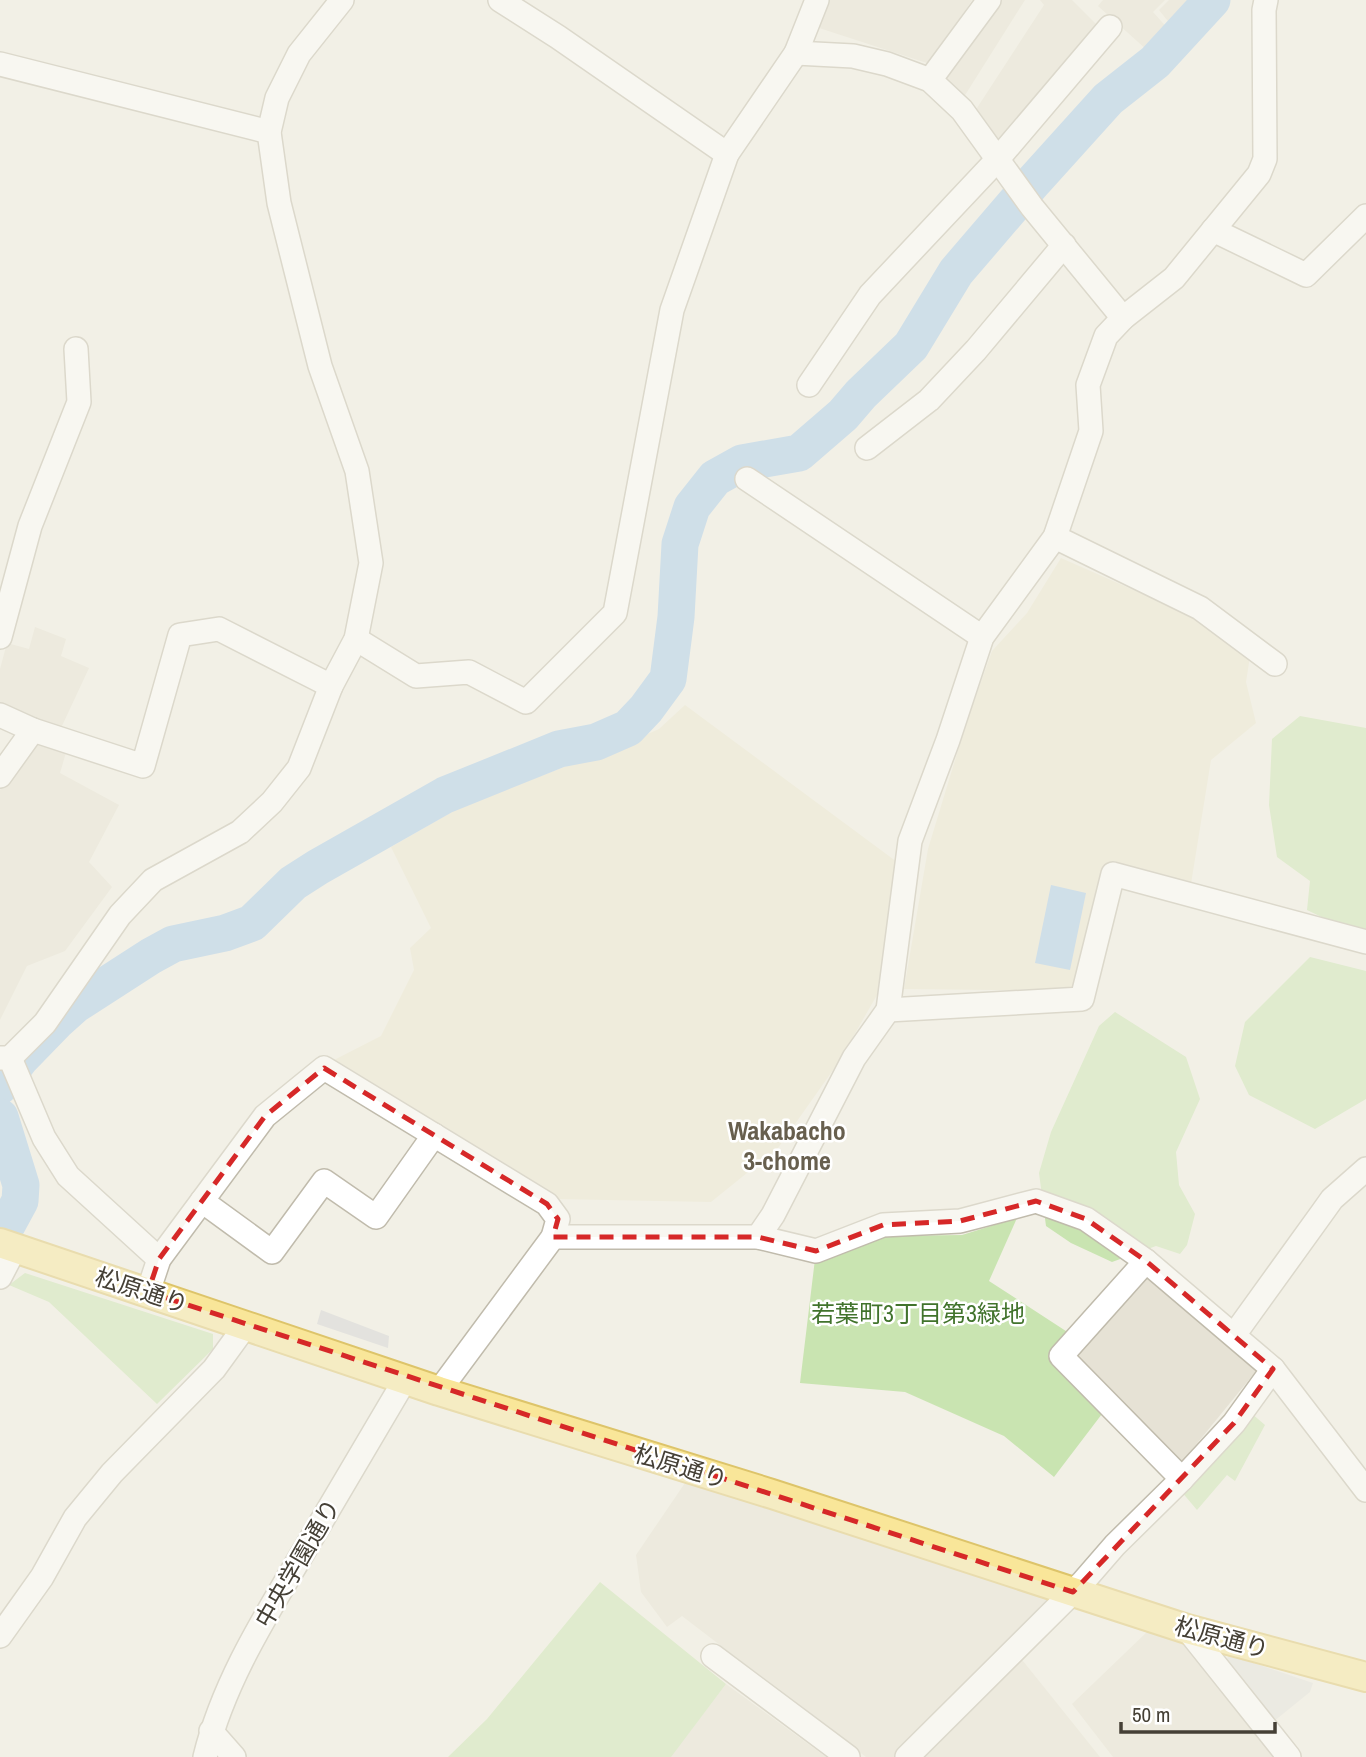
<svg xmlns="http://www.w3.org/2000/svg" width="1366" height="1757" font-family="'Archivo Narrow','Noto Sans JP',sans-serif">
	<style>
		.residential { fill: #e6e2d5 }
		.education { fill: #ebe6d1 }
		.green { fill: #c9e4b1 }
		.parking { fill: #e3e2de }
		.water { fill: #a5c9ec }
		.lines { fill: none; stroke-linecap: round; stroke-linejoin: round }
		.river { stroke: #a5c9ec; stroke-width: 37 }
		.minor-casing { stroke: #c0bbac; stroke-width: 26 }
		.major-casing { stroke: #ddc46a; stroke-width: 32 }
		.minor { stroke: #fff; stroke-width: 23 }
		.major { stroke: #f9e699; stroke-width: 28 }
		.marked { fill: none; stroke: #d62828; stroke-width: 5; stroke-dasharray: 14 9; stroke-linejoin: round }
		.labels { text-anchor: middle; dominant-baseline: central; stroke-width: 5; stroke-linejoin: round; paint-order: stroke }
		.street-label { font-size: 24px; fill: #454036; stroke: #fff }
		.park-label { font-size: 24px; fill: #41732c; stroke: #fff }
		.neighbourhood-label { font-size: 26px; font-weight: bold; fill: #675f4e; stroke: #fff }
	</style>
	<rect width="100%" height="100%" fill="#f2f0e6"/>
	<g class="residential">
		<path d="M 825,0 L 972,0 L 930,64 L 816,27 Z"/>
		<path d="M 992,0 L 1025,0 L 962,100 L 939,78 Z"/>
		<path d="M 1040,0 L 1072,0 L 1101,29 L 997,145 L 975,111 L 1044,5 Z"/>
		<path d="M 1103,0 L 1165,0 L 1153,12 L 1170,31 L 1147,50 L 1098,6 Z"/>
		<path d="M 1169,0 L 1199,0 L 1171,25 L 1159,10 Z"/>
		<path d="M 35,627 L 66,639 L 61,656 L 89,668 L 61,728 L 0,705 L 0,669 L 7,643 L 29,649 Z"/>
		<path d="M 38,738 L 67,749 L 60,773 L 119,805 L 89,862 L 112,887 L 65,951 L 27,966 L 0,1020 L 0,790 Z"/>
		<path d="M 1149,1270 L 1261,1365 L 1181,1463 L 1070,1357 Z"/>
		<path d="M 687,1480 L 1049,1597 L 1049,1604 L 895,1757 L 866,1757 L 682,1616 L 667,1627 L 641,1592 L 636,1555 Z"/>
		<path d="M 1149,1630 L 1188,1642 L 1281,1757 L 1113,1757 L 1072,1704 Z"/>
		<path d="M 1019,1656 L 1100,1757 L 918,1757 Z"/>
		<path d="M 726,1684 L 826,1757 L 670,1757 Z"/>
	</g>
	<g class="education">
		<path d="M 1061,558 L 1197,618 L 1250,656 L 1246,682 L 1256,723 L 1211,760 L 1190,890 L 1115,866 L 1083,991 L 904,989 L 928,849 L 966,724 L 992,651 L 1027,613 Z"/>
		<path d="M 685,705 L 897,862 L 877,995 L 838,1063 L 778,1148 L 711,1202 L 555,1199 L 332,1061 L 381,1036 L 414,970 L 410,948 L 431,928 L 391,847 L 464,805 L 625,744 L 659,729 Z"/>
	</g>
	<g class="green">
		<path d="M 1300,716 L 1366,728 L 1366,936 L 1357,934 L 1307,910 L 1310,881 L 1277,857 L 1269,805 L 1272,739 Z"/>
		<path d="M 1310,957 L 1366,971 L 1366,1099 L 1315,1129 L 1249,1095 L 1235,1066 L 1245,1022 Z"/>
		<path d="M 1115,1012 L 1186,1057 L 1200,1099 L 1176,1152 L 1179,1185 L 1195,1214 L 1187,1245 L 1180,1254 L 1156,1246 L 1112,1262 L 1071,1243 L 1046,1226 L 1039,1173 L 1051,1132 L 1099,1026 Z"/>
		<path d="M 1017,1218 L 989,1281 L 1072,1335 L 1054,1357 L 1105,1410 L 1054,1477 L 1004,1436 L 905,1392 L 800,1383 L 815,1259 L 883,1236 L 962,1235 Z"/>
		<path d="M 25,1273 L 213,1334 L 213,1349 L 157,1404 L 49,1302 L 9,1285 Z"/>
		<path d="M 1251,1413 L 1265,1425 L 1235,1481 L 1227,1475 L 1197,1510 L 1181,1491 Z"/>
		<path d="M 600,1582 L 726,1684 L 671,1757 L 448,1757 L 487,1719 Z"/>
	</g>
	<g class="parking">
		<path d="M 321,1310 L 389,1336 L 388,1348 L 317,1324 Z"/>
		<path d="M 1230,1655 L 1313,1683 L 1310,1692 L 1273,1722 L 1224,1661 Z"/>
	</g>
	<path class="water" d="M 1051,885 L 1086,893 L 1070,970 L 1035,963 Z"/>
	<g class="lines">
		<g class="river">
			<path d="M 0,1086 L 21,1058 L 56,1022 L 75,1005 L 151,956 L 173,944 L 225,933 L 252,923 L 293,883 L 318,867 L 445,795 L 559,749 L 596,742 L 628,728 L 646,709 L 668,679 L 676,617 L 680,544 L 692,507 L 715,478 L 742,463 L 799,453 L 843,415 L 861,394 L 911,346 L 956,272 L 1034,181 L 1108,99 L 1155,62 L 1212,0"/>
			<path d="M 0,1117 L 21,1185 L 20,1201 L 7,1225"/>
		</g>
		<g class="minor-casing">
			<g id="minor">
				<path d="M 500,0 L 558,37 L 727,154"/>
				<path d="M 796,53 L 853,56 L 887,64 L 930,80 L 962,110 L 1032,207 L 1123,318"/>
				<path d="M 0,64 L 269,132"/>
				<path d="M 930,80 L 989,0"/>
				<path d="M 1213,230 L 1306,275 L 1366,216"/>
				<path d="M 809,385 L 870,295 L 997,160 L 1110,27"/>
				<path d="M 867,448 L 929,400 L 976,350 L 1064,245"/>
				<path d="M 747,479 L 982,637"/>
				<path d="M 1055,537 L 1200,608 L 1275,664"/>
				<path d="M 0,637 L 30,526 L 79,402 L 76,349"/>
				<path d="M 356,639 L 416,676 L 469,672 L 526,702 L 615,613 L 672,310 L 727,154 L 796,53 L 817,0"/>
				<path d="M 0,715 L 33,730 L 143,766 L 180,635 L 219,629 L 331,686"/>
				<path d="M 0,776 L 33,730"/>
				<path d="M 888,1010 L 1082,999 L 1113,874 L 1366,942"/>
				<path d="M 0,1058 L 10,1058 L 44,1138 L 68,1176 L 159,1259"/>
				<path d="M 10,1058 L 45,1023 L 120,915 L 153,880 L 240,832 L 272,802 L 299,768 L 331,686 L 356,639 L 371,563 L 357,471 L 320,366 L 279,203 L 269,132 L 277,98 L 299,54 L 342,0"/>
				<path d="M 202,1201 L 272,1252 L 324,1181 L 376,1217 L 434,1135"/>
				<path d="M 553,1237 L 758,1237 L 816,1251 L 883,1225 L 960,1221 L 1036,1201 L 1086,1219 L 1146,1261 L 1273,1369 L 1366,1490"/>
				<path d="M 758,1237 L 773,1215 L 854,1058 L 888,1010 L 910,841 L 948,740 L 982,637 L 1055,537 L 1091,431 L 1088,385 L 1106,336 L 1123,318 L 1174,278 L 1259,174 L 1265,159 L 1264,10 L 1266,0"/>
				<path d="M 1146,1261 L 1061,1356 L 1182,1479"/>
				<path d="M 0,1277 L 15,1248"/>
				<path d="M 148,1292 L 159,1259 L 265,1116 L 324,1068 L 547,1204 L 558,1219 L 553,1237 L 439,1391"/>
				<path d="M 1234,1335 L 1322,1213 L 1332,1199 L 1366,1169"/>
				<path d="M 1187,1629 L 1289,1757"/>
				<path d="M 0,1636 L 42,1577 L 75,1518 L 112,1473 L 214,1369 L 246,1325"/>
				<path d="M 713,1656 L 848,1757"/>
				<path d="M 211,1731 L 234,1757"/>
				<path d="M 205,1757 C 223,1684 263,1620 301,1556 C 336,1497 371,1437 406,1378"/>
				<path d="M 907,1757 L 1082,1583 L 1115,1545 L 1182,1479 L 1234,1423 L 1273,1369"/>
			</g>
		</g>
		<g class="major-casing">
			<path id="major" d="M 0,1243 L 439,1391 L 772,1494 L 1187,1629 L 1366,1677"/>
		</g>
		<use href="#minor" class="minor"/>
		<use href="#major" class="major"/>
	</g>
	<path d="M0 0H1366V1757H0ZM 324,1068 L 547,1204 L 558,1219 L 553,1237 L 758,1237 L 816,1251 L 883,1225 L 960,1221 L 1036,1201 L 1086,1219 L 1146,1261 L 1273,1369 L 1234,1423 L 1073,1592 L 148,1292 L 159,1259 L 265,1116 Z" fill="#f2f0e6" fill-opacity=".55" fill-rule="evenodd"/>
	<path class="marked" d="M 324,1068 L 547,1204 L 558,1219 L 553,1237 L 758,1237 L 816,1251 L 883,1225 L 960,1221 L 1036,1201 L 1086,1219 L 1146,1261 L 1273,1369 L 1234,1423 L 1073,1592 L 148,1292 L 159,1259 L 265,1116 Z"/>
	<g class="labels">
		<g class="street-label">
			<text transform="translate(142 1290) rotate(18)">松原通り</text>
			<text transform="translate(681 1466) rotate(17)">松原通り</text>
			<text transform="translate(297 1563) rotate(-60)">中央学園通り</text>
			<text transform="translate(1222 1637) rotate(15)">松原通り</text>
		</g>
		<g class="park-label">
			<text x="918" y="1313">若葉町3丁目第3緑地</text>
		</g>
		<g class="neighbourhood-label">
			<text x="787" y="1130">Wakabacho<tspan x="787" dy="30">3-chome</tspan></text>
		</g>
	</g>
	<path d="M1121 1722v10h154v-10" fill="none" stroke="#454036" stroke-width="3.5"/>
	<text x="1132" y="1722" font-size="21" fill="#454036" stroke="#ffffff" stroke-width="5" paint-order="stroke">50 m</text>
</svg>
